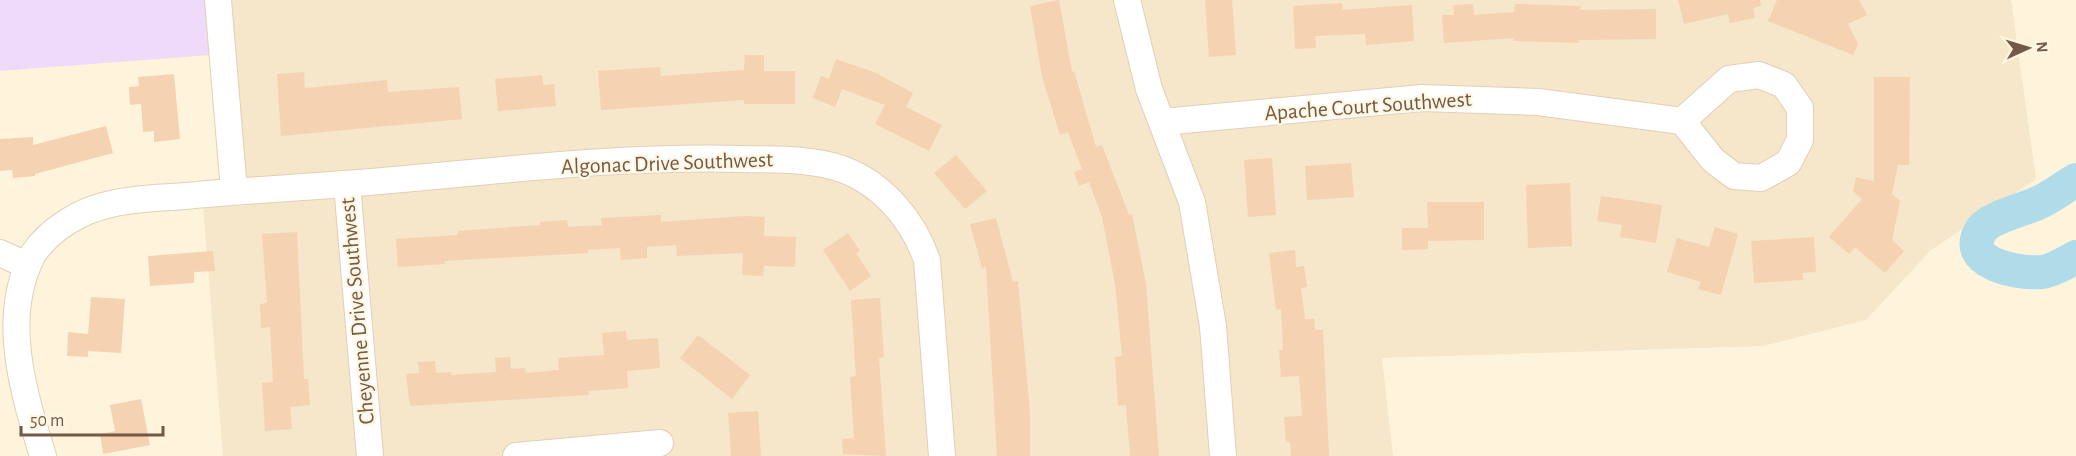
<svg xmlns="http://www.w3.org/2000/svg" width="2076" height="456" font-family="'Alegreya Sans',sans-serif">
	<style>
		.residential { fill: #f6e6ca }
		.education { fill: #f0dafa }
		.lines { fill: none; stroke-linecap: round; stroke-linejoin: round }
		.river { stroke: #b0dbe8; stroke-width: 34 }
		.building { fill: #f5d2b2 }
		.minor-casing { stroke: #e2cfb8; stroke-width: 28 }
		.minor { stroke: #fff; stroke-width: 26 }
		.labels { text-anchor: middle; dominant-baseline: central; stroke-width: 4.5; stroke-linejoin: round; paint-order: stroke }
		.street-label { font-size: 22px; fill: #745944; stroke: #fff7e4 }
	</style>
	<rect width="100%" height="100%" fill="#fef4dc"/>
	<path class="residential" d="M 228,0 L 2011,0 L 2036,179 L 1930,251 L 1866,320 L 1763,346 L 1382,358 L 1393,456 L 223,456 L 203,206 L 247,206 Z"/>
	<path class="education" d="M 0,0 L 205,0 L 210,55 L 0,71 Z"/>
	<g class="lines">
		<path class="river" d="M 2076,180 C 2064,187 2053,196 2040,202 C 2026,209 1991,217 1982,229 C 1958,264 2020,274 2042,272 C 2052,271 2067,262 2076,257"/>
	</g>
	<g class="building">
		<path d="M 1059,0 L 1072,72 L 1074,71 L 1096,147 L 1102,145 L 1129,215 L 1132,214 L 1146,284 L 1159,456 L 1130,456 L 1126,405 L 1118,406 L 1115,357 L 1122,356 L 1115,284 L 1102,217 L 1089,182 L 1079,186 L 1074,172 L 1082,169 L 1068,132 L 1060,135 L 1042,76 L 1030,6 Z"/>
		<path d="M 1205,0 L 1232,0 L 1236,55 L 1209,57 Z"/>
		<path d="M 1678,0 L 1760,0 L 1761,6 L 1753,8 L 1755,18 L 1730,23 L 1728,14 L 1684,24 Z"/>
		<path d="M 1777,0 L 1859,0 L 1867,15 L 1848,24 L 1858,44 L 1853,55 L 1768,21 Z"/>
		<path d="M 1342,3 L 1343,10 L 1412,5 L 1414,41 L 1366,45 L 1365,34 L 1315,36 L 1316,48 L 1295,49 L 1293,6 Z"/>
		<path d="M 1473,4 L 1474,15 L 1514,12 L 1515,4 L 1581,6 L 1580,10 L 1656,9 L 1656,39 L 1579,40 L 1579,43 L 1513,41 L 1514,38 L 1444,43 L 1442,15 L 1454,15 L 1453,5 Z"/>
		<path d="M 745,55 L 764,55 L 764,71 L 795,71 L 795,104 L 744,104 L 744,100 L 601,110 L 598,71 L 660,67 L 661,76 L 744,70 Z"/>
		<path d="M 836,59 L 876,73 L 913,93 L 906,107 L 942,125 L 929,151 L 875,124 L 885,105 L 842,89 L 835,107 L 813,98 L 821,76 L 829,79 Z"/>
		<path d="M 304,72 L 305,88 L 387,80 L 388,92 L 459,87 L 462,119 L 281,136 L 277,74 Z"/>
		<path d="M 174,74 L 180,139 L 154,142 L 154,131 L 143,132 L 141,104 L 130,105 L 129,87 L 139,86 L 138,77 Z"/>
		<path d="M 542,75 L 543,85 L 554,84 L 556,106 L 498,111 L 495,79 Z"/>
		<path d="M 1874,77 L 1910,77 L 1909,165 L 1898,165 L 1892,194 L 1900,201 L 1892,240 L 1904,251 L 1885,273 L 1855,247 L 1849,254 L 1829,237 L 1862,199 L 1853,191 L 1856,177 L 1874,181 Z"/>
		<path d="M 106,126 L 113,153 L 35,174 L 35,176 L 13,178 L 12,170 L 0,171 L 0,139 L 33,137 L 33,145 Z"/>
		<path d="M 956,155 L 987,191 L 965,209 L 934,173 Z"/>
		<path d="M 1272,158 L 1276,215 L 1248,217 L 1244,160 Z"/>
		<path d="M 1351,163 L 1354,197 L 1307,200 L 1305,166 Z"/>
		<path d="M 1570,183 L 1572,246 L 1528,248 L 1526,185 Z"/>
		<path d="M 1601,196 L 1662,205 L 1656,243 L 1620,237 L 1622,225 L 1597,221 Z"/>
		<path d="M 1427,202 L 1484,202 L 1484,240 L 1428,241 L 1428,249 L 1402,250 L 1402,228 L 1428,228 Z"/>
		<path d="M 661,215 L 661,222 L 744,216 L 765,217 L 764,236 L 796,237 L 795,267 L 764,266 L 763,276 L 742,275 L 743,253 L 677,256 L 676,245 L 647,247 L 647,258 L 621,260 L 620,248 L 588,250 L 588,253 L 444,261 L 445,264 L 398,267 L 396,239 L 458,235 L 458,231 L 540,225 L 540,222 L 567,220 L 568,227 L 602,225 L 601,218 Z"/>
		<path d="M 996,218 L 1013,282 L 1018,281 L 1030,412 L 1030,456 L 997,456 L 986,267 L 982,268 L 970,224 Z"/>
		<path d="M 1715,227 L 1738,234 L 1721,295 L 1698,289 L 1701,282 L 1667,272 L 1677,238 L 1709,247 Z"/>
		<path d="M 297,232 L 304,379 L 308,379 L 310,405 L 290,407 L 292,429 L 265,431 L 262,383 L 273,382 L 270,327 L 261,328 L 260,304 L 267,303 L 262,234 Z"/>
		<path d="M 848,233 L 860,251 L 856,253 L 871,276 L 850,291 L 823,250 Z"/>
		<path d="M 1814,237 L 1816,272 L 1802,273 L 1803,280 L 1754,283 L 1751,241 Z"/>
		<path d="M 1295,250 L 1296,267 L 1304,266 L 1307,287 L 1301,288 L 1305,319 L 1314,319 L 1315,330 L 1323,330 L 1329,456 L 1291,456 L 1290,442 L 1286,442 L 1284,417 L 1302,416 L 1299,376 L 1281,377 L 1279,350 L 1283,350 L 1281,309 L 1276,310 L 1269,253 Z"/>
		<path d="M 213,251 L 215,271 L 194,272 L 194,283 L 150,286 L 148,256 Z"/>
		<path d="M 91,297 L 125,299 L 121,353 L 88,351 L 88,357 L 67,356 L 68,332 L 88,334 Z"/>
		<path d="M 880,298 L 884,357 L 879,358 L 886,456 L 843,454 L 842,439 L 854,438 L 850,377 L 856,376 L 851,300 Z"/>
		<path d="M 626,331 L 627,340 L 658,338 L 660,368 L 627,371 L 628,388 L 588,391 L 589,395 L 410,406 L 406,374 L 419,373 L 418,362 L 435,361 L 436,373 L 451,372 L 451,375 L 496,372 L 495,358 L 510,357 L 511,369 L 525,368 L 526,373 L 559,370 L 558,358 L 604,355 L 602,333 Z"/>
		<path d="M 698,335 L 750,375 L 732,399 L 680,358 Z"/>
		<path d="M 141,399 L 150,445 L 103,454 L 100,434 L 115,431 L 110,405 Z"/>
		<path d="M 758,411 L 761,456 L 731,456 L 728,413 Z"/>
	</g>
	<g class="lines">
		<g class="minor-casing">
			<g id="minor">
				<path d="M 218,0 L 234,191"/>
				<path d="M 1127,0 L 1149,89 L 1192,202 L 1213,326 L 1223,456"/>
				<path d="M 1162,122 L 1422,98 L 1538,102 L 1682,121 L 1713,160 L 1734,176 L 1761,178 L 1788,163 L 1800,140 L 1800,108 L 1784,85 L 1759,75 L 1729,79 L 1682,121"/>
				<path d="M 347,184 L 370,456"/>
				<path d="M 0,253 L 26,265"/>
				<path d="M 43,456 C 23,391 0,317 33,254 C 50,229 81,210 111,204 C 135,198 161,198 186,196 C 239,191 292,188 344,184 C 477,174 610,155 743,159 C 775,160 810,158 842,169 C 883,184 913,220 927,260 L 942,456"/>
				<path d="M 516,456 L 660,443"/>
			</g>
		</g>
		<use href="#minor" class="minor"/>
	</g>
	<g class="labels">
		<g class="street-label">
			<text transform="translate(1368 106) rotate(-4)">Apache Court Southwest</text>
			<text transform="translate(667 163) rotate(-2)">Algonac Drive Southwest</text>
			<text transform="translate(357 311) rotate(-95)">Cheyenne Drive Southwest</text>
		</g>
	</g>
	<g transform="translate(2028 48) rotate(86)" stroke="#fff7e4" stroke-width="4.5" paint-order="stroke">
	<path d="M0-4.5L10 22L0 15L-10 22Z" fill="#745944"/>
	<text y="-9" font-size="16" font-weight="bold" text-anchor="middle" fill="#745944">N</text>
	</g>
	<path d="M21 426v9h142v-9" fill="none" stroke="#745944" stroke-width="3"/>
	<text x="30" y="426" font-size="18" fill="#745944" stroke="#fff7e4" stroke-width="4.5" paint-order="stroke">50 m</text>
</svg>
